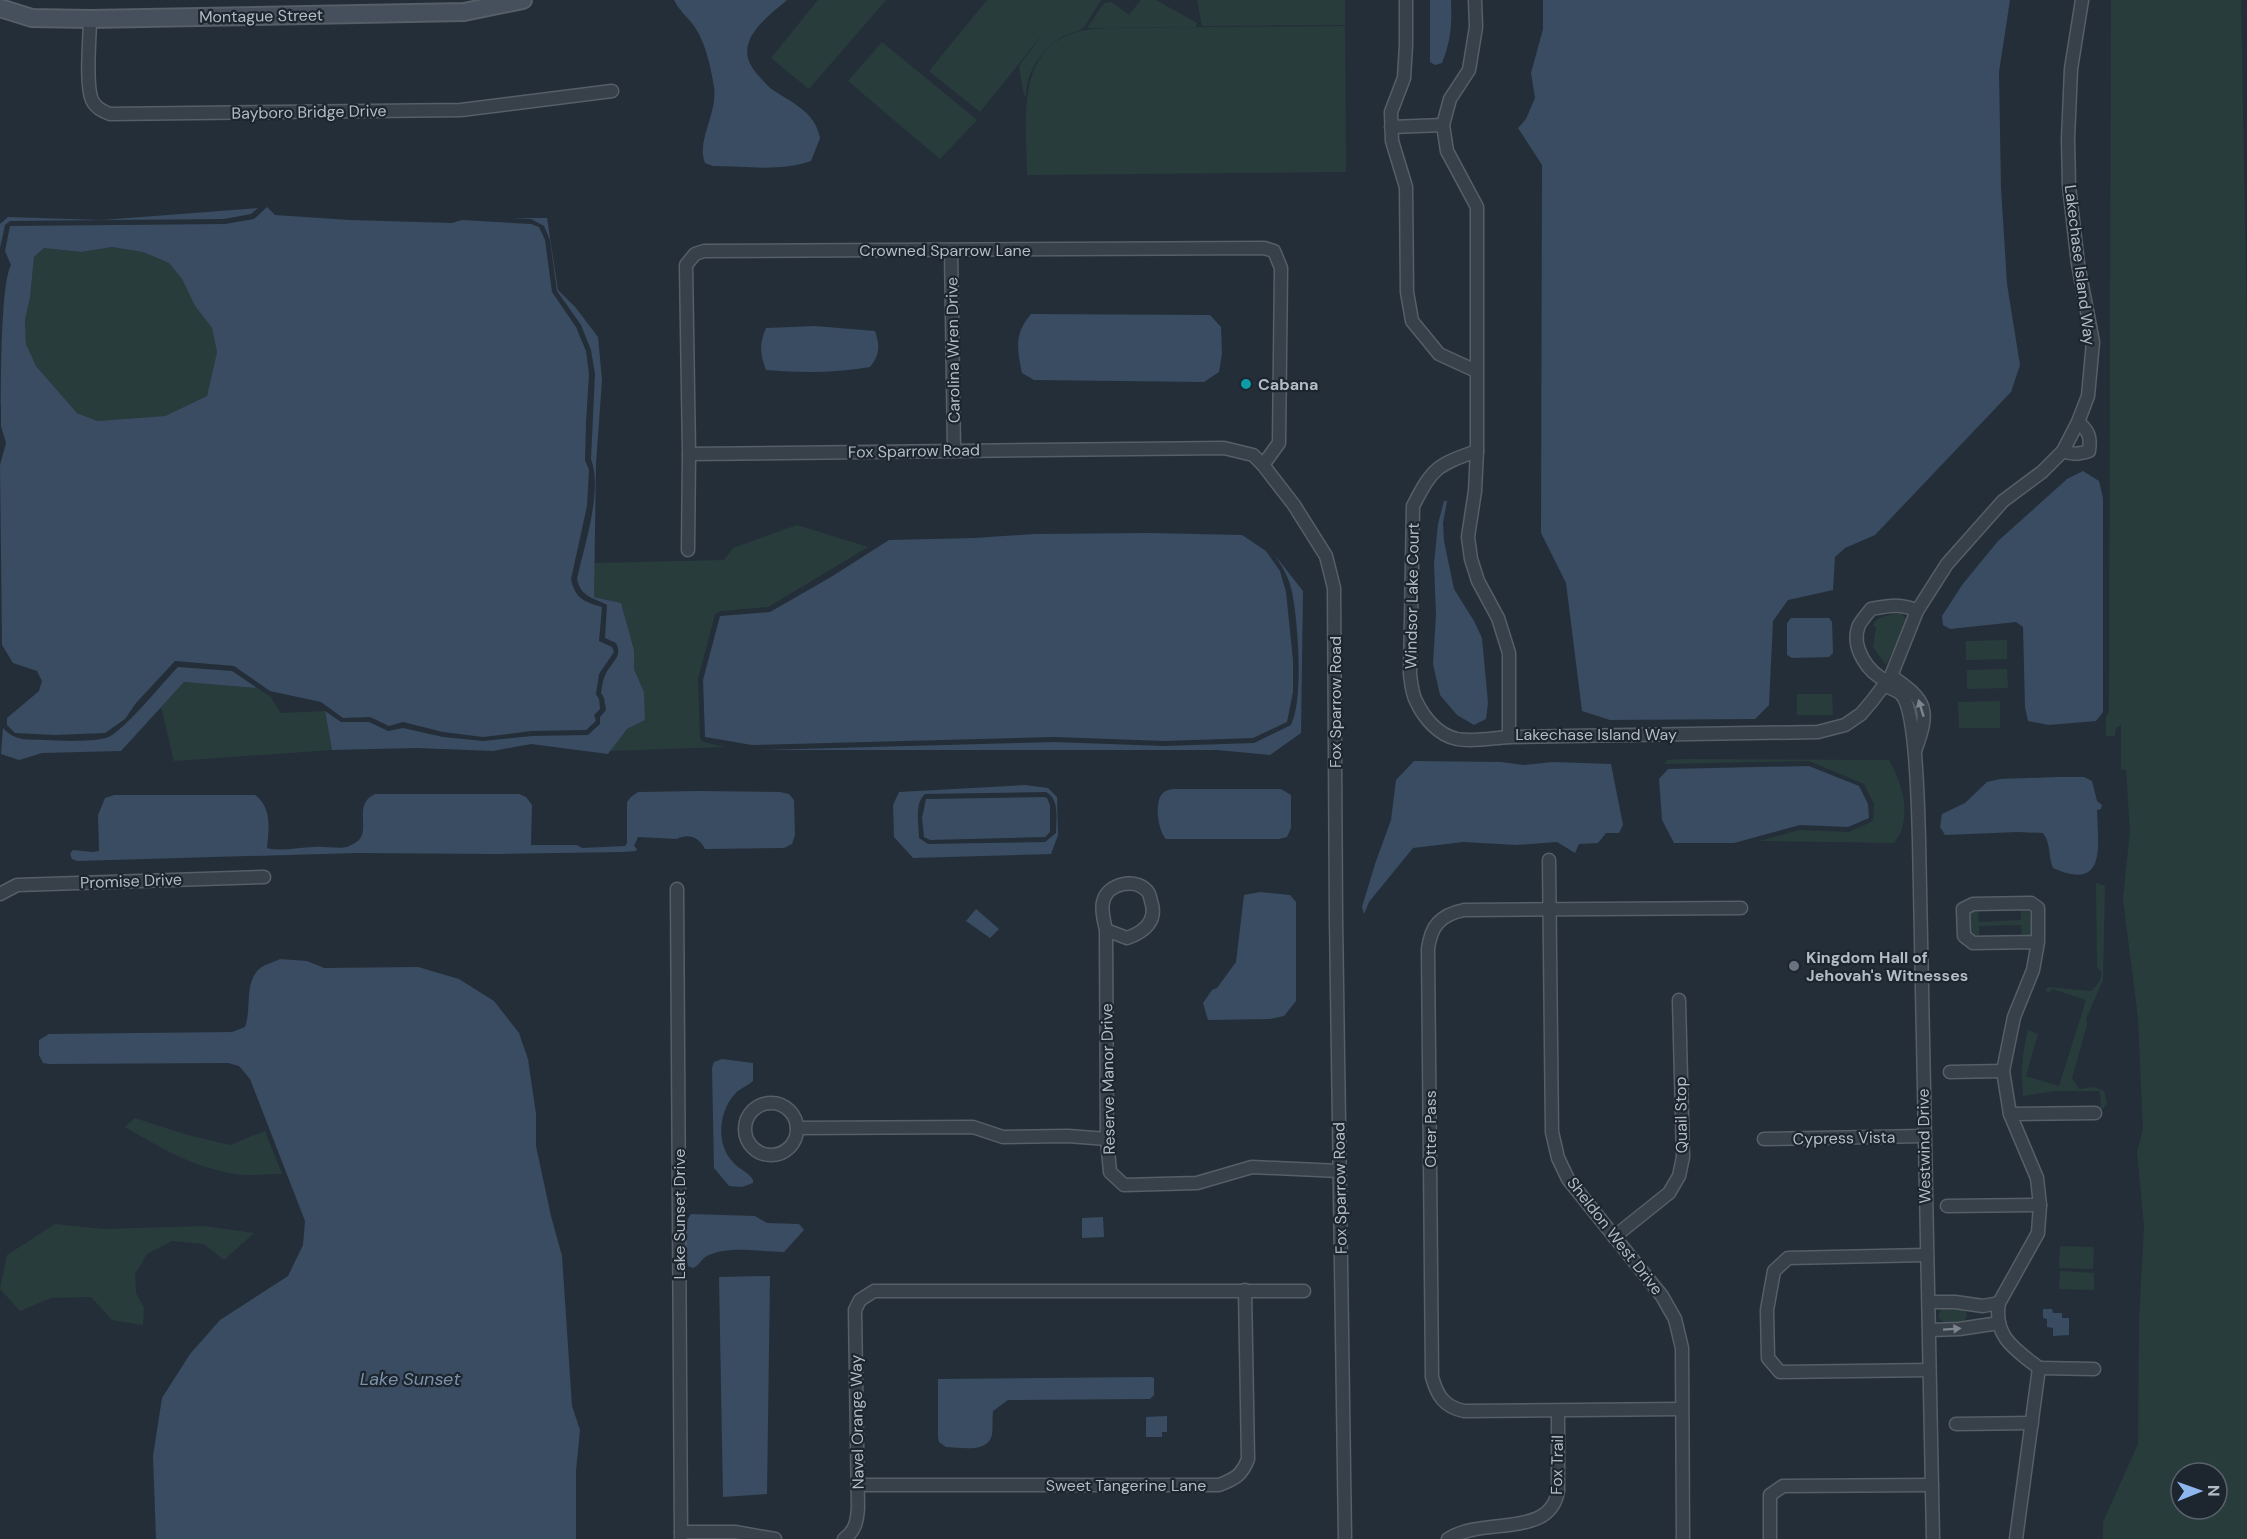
<svg xmlns="http://www.w3.org/2000/svg" width="2247" height="1539" font-family="'DM Sans',sans-serif">
	<style>
		.green { fill: #293c3c; fill-rule: evenodd }
		.water { fill: #3a4c61; fill-rule: evenodd }
		.lines { fill: none; stroke-linecap: round; stroke-linejoin: round }
		.street-casing { stroke: #565e67; stroke-width: 15 }
		.secondary-casing { stroke: #565e67; stroke-width: 20 }
		.street { stroke: #38404a; stroke-width: 12 }
		.secondary { stroke: #464f5c; stroke-width: 16 }
		.oneway { fill: #7c848e }
		.culture-dot { fill: #0f9aa8; stroke: #1d252e; stroke-width: 2 }
		.worship-dot { fill: #6b7280; stroke: #1d252e; stroke-width: 2 }
		.labels { text-anchor: middle; dominant-baseline: central; stroke-width: 4.5; stroke-linejoin: round; paint-order: stroke }
		.street-label { font-size: 16px; fill: #b3bbc5; stroke: #1d252e }
		.poi-label { font-size: 16px; font-weight: bold; fill: #b3bbc5; stroke: #1d252e; text-anchor: start }
		.water-label { font-size: 18px; font-style: italic; fill: #7c92ab; stroke: #1d252e }
	</style>
	<rect width="100%" height="100%" fill="#242e39"/>
	<g class="green">
		<path d="M 818,0 L 886,0 L 809,89 L 771,58 Z"/>
		<path d="M 987,0 L 1101,0 L 1101,1 C 1096,7 1087,24 1083,28 C 1079,32 1069,33 1065,35 C 1043,47 1026,71 1026,96 L 1024,95 L 1019,66 L 1046,30 L 980,112 L 929,71 Z"/>
		<path d="M 1141,0 L 1156,0 L 1197,23 L 1196,27 L 1087,28 L 1104,3 L 1112,2 L 1129,15 Z"/>
		<path d="M 1197,0 L 1345,0 L 1345,25 L 1202,26 Z"/>
		<path d="M 2111,0 L 2241,0 L 2247,333 L 2247,1539 L 2103,1539 L 2103,1522 L 2138,1444 L 2139,1323 L 2144,1226 L 2137,1152 L 2143,1129 L 2138,1018 L 2123,899 L 2130,831 L 2126,770 L 2121,769 L 2121,725 L 2116,728 L 2115,736 L 2106,736 L 2106,717 L 2109,712 ZM 2181,1473 L 2217,1473 L 2217,1509 L 2181,1509 Z"/>
		<path d="M 1345,26 L 1346,172 L 1027,175 C 1027,128 1014,52 1073,33 C 1084,29 1097,29 1109,28 Z"/>
		<path d="M 882,42 L 977,120 L 940,159 L 848,81 Z"/>
		<path d="M 112,247 L 143,252 L 169,263 L 182,279 L 195,306 L 212,328 L 217,352 L 207,396 L 165,416 L 96,421 L 77,413 L 36,366 L 26,344 L 25,320 L 30,298 L 34,257 L 44,248 L 81,252 Z"/>
		<path d="M 797,525 L 868,547 L 768,607 L 720,611 L 715,614 L 698,679 L 700,739 L 704,742 L 725,747 L 610,751 L 627,729 L 645,720 L 644,692 L 634,669 L 634,650 L 621,603 L 594,597 L 594,563 L 724,560 L 733,548 Z"/>
		<path d="M 1895,614 L 1902,614 L 1907,620 L 1886,665 L 1873,647 L 1876,627 L 1873,626 C 1875,617 1887,616 1895,614 Z"/>
		<path d="M 2007,640 L 2007,659 L 1966,660 L 1966,641 Z"/>
		<path d="M 2007,669 L 2008,688 L 1967,689 L 1967,670 Z"/>
		<path d="M 184,682 L 257,688 L 270,696 L 281,713 L 325,711 L 332,750 L 174,761 L 161,707 Z"/>
		<path d="M 1797,694 L 1832,694 L 1833,715 L 1797,715 Z"/>
		<path d="M 2000,701 L 2000,728 L 1959,728 L 1958,702 Z"/>
		<path d="M 1685,759 L 1889,760 C 1903,784 1913,820 1894,843 L 1759,841 L 1800,830 L 1849,832 L 1873,821 L 1874,804 L 1864,784 L 1809,761 L 1664,764 L 1667,760 Z"/>
		<path d="M 2096,883 L 2105,886 L 2103,980 L 2086,1019 L 2087,1025 L 2072,1078 L 2079,1089 L 2094,1087 L 2104,1091 L 2107,1103 L 2103,1109 L 2099,1108 L 2101,1105 L 2100,1091 L 2055,1091 L 2023,1096 C 2021,1073 2022,1053 2028,1030 L 2038,1034 L 2026,1076 L 2059,1086 L 2086,1000 L 2052,989 L 2050,992 L 2045,991 L 2048,987 L 2091,991 L 2099,983 L 2102,973 L 2097,967 Z"/>
		<path d="M 1969,911 L 1978,911 L 1979,922 L 2021,920 L 2021,911 L 2028,911 L 2030,914 L 2031,935 L 2024,938 L 2022,936 L 2021,925 L 1979,926 L 1979,935 L 1969,935 Z"/>
		<path d="M 135,1118 L 184,1134 L 230,1145 L 265,1131 L 282,1174 C 267,1174 250,1176 235,1174 C 192,1167 161,1148 125,1127 Z"/>
		<path d="M 55,1224 L 104,1229 L 204,1226 L 254,1233 L 224,1260 L 204,1244 L 172,1241 L 147,1254 L 135,1274 L 136,1293 L 144,1308 L 143,1325 L 112,1320 L 91,1297 L 51,1298 L 20,1311 L 0,1289 L 7,1255 Z"/>
		<path d="M 2060,1246 L 2094,1247 L 2093,1269 L 2059,1268 Z"/>
		<path d="M 2060,1271 L 2094,1273 L 2094,1290 L 2059,1289 Z"/>
		<path d="M 1943,1307 L 1959,1307 L 1965,1310 L 1967,1316 L 1963,1322 L 1947,1325 L 1939,1318 L 1939,1313 Z"/>
	</g>
	<g class="water">
		<path d="M 674,0 L 787,0 C 765,19 730,43 757,74 C 762,79 767,86 773,90 C 794,104 815,112 820,138 L 811,161 C 779,172 746,166 713,166 L 705,163 C 696,140 718,114 714,87 C 711,68 706,45 696,29 C 690,19 679,11 674,0 Z"/>
		<path d="M 1430,0 L 1451,0 C 1452,25 1451,40 1442,63 L 1435,65 L 1430,62 Z"/>
		<path d="M 1543,0 L 2010,0 L 1999,72 L 2001,188 L 2007,284 L 2020,365 L 2011,392 L 1875,535 L 1845,548 L 1835,557 L 1833,590 L 1788,600 L 1773,621 L 1769,705 L 1755,719 L 1610,720 L 1582,711 L 1566,583 L 1541,533 L 1542,165 L 1518,128 L 1526,119 L 1535,98 L 1531,73 L 1543,29 Z"/>
		<path d="M 267,207 L 275,215 L 350,220 L 452,223 L 462,220 L 531,224 L 539,227 L 545,240 L 552,292 L 576,327 L 586,351 L 589,374 L 586,422 L 585,460 L 589,470 L 587,506 L 571,579 C 575,598 584,602 602,607 L 599,641 L 612,647 L 614,652 L 599,674 L 596,694 L 599,699 L 600,709 L 594,715 L 596,721 L 586,730 L 531,731 L 483,737 L 443,732 L 403,722 L 389,726 L 370,717 L 343,718 L 321,702 L 270,691 L 234,666 L 175,661 L 136,703 L 125,719 L 105,733 L 55,735 L 15,733 L 7,725 L 7,718 L 39,691 L 42,681 L 37,671 L 13,663 L 2,645 L 0,465 L 6,443 L 1,426 C 1,396 0,285 11,265 L 5,251 L 10,226 L 225,224 L 254,219 ZM 112,247 L 143,252 L 169,263 L 182,279 L 195,306 L 212,328 L 217,352 L 207,396 L 165,416 L 97,421 L 77,413 L 36,366 L 26,344 L 25,320 L 30,298 L 34,257 L 44,248 L 81,252 Z"/>
		<path d="M 258,208 L 251,214 L 224,219 L 10,221 L 5,225 L 0,248 L 0,224 L 8,217 L 102,220 Z"/>
		<path d="M 511,218 L 547,218 L 558,290 L 576,308 L 598,337 L 602,380 L 596,464 L 594,597 L 621,603 L 634,650 L 634,669 L 644,692 L 645,720 L 627,729 L 608,754 L 531,744 L 493,751 L 417,748 L 332,750 L 325,711 L 341,722 L 369,722 L 388,731 L 403,728 L 443,737 L 483,741 L 532,736 L 588,735 L 600,724 L 600,717 L 606,710 L 604,698 L 601,693 C 602,686 603,679 606,673 C 612,662 623,656 616,643 L 605,638 L 607,605 C 592,597 581,597 577,579 C 584,546 603,491 591,459 L 595,374 L 591,350 L 581,325 L 557,291 L 550,240 L 544,226 L 531,219 Z"/>
		<path d="M 1031,314 L 1210,315 L 1221,327 L 1222,354 L 1219,372 L 1204,382 L 1034,380 L 1022,373 C 1017,348 1014,334 1031,314 Z"/>
		<path d="M 815,326 L 875,331 C 880,346 880,354 870,367 C 835,373 802,373 766,370 C 760,354 759,344 766,328 Z"/>
		<path d="M 2083,471 L 2099,481 L 2103,498 L 2103,712 L 2096,721 L 2049,725 L 2028,721 L 2025,707 L 2023,627 L 2016,622 L 1950,629 L 1943,625 L 1942,616 L 1962,585 L 1998,541 L 2067,479 Z"/>
		<path d="M 1444,501 L 1447,501 L 1443,523 L 1444,541 L 1454,589 L 1474,621 L 1482,638 L 1488,703 L 1486,719 L 1474,725 L 1457,715 L 1440,695 L 1433,664 L 1436,615 L 1434,564 L 1438,524 Z"/>
		<path d="M 1150,533 L 1242,535 L 1266,551 L 1280,571 L 1286,592 L 1293,660 L 1293,692 L 1287,722 L 1253,738 L 1164,741 L 1055,737 L 752,745 L 705,737 L 703,680 L 720,616 L 770,612 L 831,577 L 889,540 L 975,538 L 1034,534 Z"/>
		<path d="M 1274,554 L 1303,591 L 1301,733 L 1270,755 L 1217,750 L 759,750 L 1055,742 L 1164,746 L 1254,743 L 1291,725 C 1304,698 1298,622 1292,592 C 1289,577 1282,566 1274,554 Z"/>
		<path d="M 1791,618 L 1829,618 L 1832,622 L 1833,653 L 1829,657 L 1792,658 L 1787,655 L 1787,623 Z"/>
		<path d="M 178,667 L 232,671 L 257,688 L 184,682 L 121,751 L 42,753 L 19,760 L 1,754 L 3,728 C 16,742 27,739 45,740 C 62,741 89,742 106,738 C 122,734 163,682 178,667 Z"/>
		<path d="M 1414,761 L 1501,762 L 1523,765 L 1553,762 L 1611,764 L 1623,825 L 1619,833 L 1606,833 L 1598,843 L 1579,844 L 1575,853 L 1557,842 L 1517,845 L 1463,842 L 1413,848 L 1369,902 L 1364,914 L 1362,907 L 1375,864 L 1391,820 L 1396,780 Z"/>
		<path d="M 1809,766 L 1859,786 L 1868,804 L 1869,818 L 1848,827 L 1800,825 L 1734,843 L 1674,843 L 1662,820 L 1659,779 L 1668,769 Z"/>
		<path d="M 2058,777 L 2084,777 L 2092,781 L 2097,801 L 2102,805 L 2101,809 L 2097,810 C 2098,846 2107,892 2053,868 C 2048,855 2051,844 2043,833 L 2018,832 L 1945,835 L 1940,827 L 1942,814 L 1965,803 L 1987,782 L 2000,779 Z"/>
		<path d="M 1025,785 L 1048,788 L 1057,797 L 1058,835 L 1051,854 L 913,858 L 894,837 L 893,805 L 899,792 ZM 1046,792 C 1060,799 1056,819 1056,833 L 1045,842 L 928,844 L 919,838 C 919,825 914,803 925,794 Z"/>
		<path d="M 1174,789 L 1281,789 L 1291,795 L 1291,828 L 1287,837 L 1279,839 L 1166,839 C 1158,831 1153,800 1164,792 C 1167,790 1171,789 1174,789 Z"/>
		<path d="M 699,791 L 780,792 L 789,794 L 794,800 L 795,835 L 792,844 L 784,848 L 705,849 C 699,837 688,833 677,839 L 638,837 L 634,846 L 637,849 L 636,851 L 623,852 L 498,854 L 356,853 L 77,861 L 72,859 L 70,854 L 73,850 L 93,852 L 99,851 L 98,815 L 105,798 L 114,795 L 255,795 C 272,807 269,829 267,848 C 282,852 299,847 314,847 C 324,846 339,849 347,847 C 350,846 357,842 359,840 C 370,828 353,804 375,794 L 519,794 L 526,797 L 532,805 L 531,845 L 577,845 L 582,848 L 625,846 L 627,843 L 627,802 L 631,797 L 638,792 Z"/>
		<path d="M 1044,797 L 1047,798 L 1050,805 L 1050,832 L 1045,837 L 930,840 L 924,837 L 922,818 L 926,799 Z"/>
		<path d="M 1260,892 L 1290,895 L 1296,902 L 1296,1001 L 1284,1016 L 1270,1019 L 1208,1020 L 1203,1003 L 1212,990 L 1217,988 L 1236,962 L 1244,895 Z"/>
		<path d="M 976,909 L 999,929 L 990,938 L 966,921 Z"/>
		<path d="M 280,959 L 307,961 L 324,968 L 418,967 L 459,979 L 494,1001 L 519,1033 L 528,1059 L 536,1114 L 536,1146 L 551,1216 L 562,1256 L 572,1406 L 580,1430 L 576,1471 L 576,1539 L 156,1539 L 153,1456 L 162,1398 L 190,1354 L 220,1320 L 288,1276 L 303,1245 L 305,1221 L 250,1079 L 239,1066 L 228,1063 L 49,1064 L 43,1063 L 39,1055 L 39,1040 L 49,1034 L 232,1032 L 245,1027 C 252,1008 244,986 258,970 C 263,965 274,962 280,959 Z"/>
		<path d="M 722,1059 L 753,1063 L 753,1081 C 748,1086 740,1088 734,1095 C 719,1112 716,1143 732,1161 C 738,1169 749,1172 753,1180 L 753,1183 L 742,1187 L 729,1186 L 714,1168 L 712,1068 L 714,1062 Z"/>
		<path d="M 691,1214 L 755,1216 L 767,1223 L 799,1224 L 804,1230 L 784,1252 C 760,1252 730,1245 707,1256 C 701,1259 700,1265 693,1268 L 688,1266 L 687,1262 C 687,1249 682,1224 691,1214 Z"/>
		<path d="M 1103,1217 L 1104,1237 L 1082,1238 L 1082,1218 Z"/>
		<path d="M 770,1276 L 767,1494 L 723,1497 L 719,1277 Z"/>
		<path d="M 2043,1309 L 2052,1309 L 2053,1313 L 2062,1313 L 2062,1318 L 2069,1318 L 2069,1335 L 2053,1336 L 2053,1328 L 2047,1327 L 2047,1319 L 2043,1318 Z"/>
		<path d="M 1151,1377 L 1154,1378 L 1154,1395 L 1150,1399 L 1008,1400 L 993,1411 C 992,1419 993,1427 992,1435 C 987,1454 960,1447 946,1447 L 939,1442 L 938,1437 L 938,1379 Z"/>
		<path d="M 1167,1416 L 1167,1432 L 1162,1432 L 1162,1437 L 1146,1437 L 1146,1417 Z"/>
	</g>
	<g class="lines">
		<g class="street-casing">
			<g id="street">
				<path d="M 1406,0 L 1406,45 L 1404,78 L 1391,112 L 1392,141 L 1406,187 L 1407,292 L 1412,321 L 1439,354 L 1476,371"/>
				<path d="M 1475,0 L 1476,27 L 1469,70 L 1450,99 L 1443,125 L 1447,151 L 1477,207 L 1477,451 L 1475,491 L 1468,537 L 1471,559 L 1478,581 L 1498,618 L 1509,653 L 1509,737"/>
				<path d="M 90,19 C 90,38 85,84 92,100 C 96,108 102,111 110,114 L 461,110 L 612,91"/>
				<path d="M 1391,127 L 1443,125"/>
				<path d="M 951,250 L 954,450"/>
				<path d="M 1477,451 C 1437,465 1433,467 1413,506 L 1410,674 C 1411,682 1412,694 1416,701 C 1424,718 1438,735 1457,739 C 1473,742 1492,738 1509,737 L 1818,732 L 1845,725 L 1861,714 L 1872,701 L 1891,676 L 1917,611 L 1947,564 L 2003,501 L 2042,472 L 2063,451 L 2078,422 L 2088,396 L 2093,342 L 2078,264 L 2069,186 L 2068,139 L 2071,69 L 2082,0"/>
				<path d="M 2063,451 C 2072,455 2079,454 2089,451 C 2091,437 2089,431 2078,422"/>
				<path d="M 689,454 L 1224,448 L 1253,455 L 1263,465 L 1294,505 L 1326,556 L 1334,588 L 1336,918 L 1345,1539"/>
				<path d="M 688,550 L 689,454 L 686,265 L 695,254 L 704,251 L 1264,248 L 1274,251 L 1281,268 L 1279,443 L 1263,465"/>
				<path d="M 1891,676 C 1928,701 1930,710 1915,751"/>
				<path d="M 1887,681 C 1868,673 1850,647 1859,625 C 1862,620 1867,614 1871,609 C 1888,606 1901,603 1917,611"/>
				<path d="M 1884,685 C 1889,688 1897,690 1901,694 C 1917,710 1918,812 1919,839 L 1933,1539"/>
				<path d="M 1549,860 L 1552,1132 L 1558,1158 L 1568,1179 L 1662,1296 L 1675,1319 L 1682,1348 L 1683,1539"/>
				<path d="M 677,889 L 681,1539"/>
				<path d="M 0,894 L 17,885 L 264,877"/>
				<path d="M 1106,930 L 1127,938 C 1144,932 1158,921 1151,901 C 1151,900 1149,893 1148,892 C 1136,877 1107,883 1103,902 C 1101,911 1104,921 1106,930 L 1107,1139 L 1110,1172 L 1124,1185 L 1197,1183 L 1252,1167 L 1339,1171"/>
				<path d="M 1950,1072 L 2003,1071"/>
				<circle cx="771" cy="1129" r="26"/>
				<path d="M 2010,1114 L 2095,1113"/>
				<path d="M 797,1128 L 973,1127 L 1003,1137 L 1068,1136 L 1107,1139"/>
				<path d="M 1764,1139 L 1924,1136"/>
				<path d="M 1947,1206 L 2040,1205"/>
				<path d="M 1614,1237 L 1669,1193 L 1679,1176 L 1683,1157 L 1679,1000"/>
				<path d="M 1926,1255 L 1788,1258 L 1774,1271 L 1767,1310 L 1768,1358 L 1780,1372 L 1929,1370"/>
				<path d="M 1929,1302 L 1955,1302 L 1983,1306 L 1999,1303"/>
				<path d="M 1930,1330 L 1959,1329 L 1999,1323"/>
				<path d="M 2039,1368 L 2094,1369"/>
				<path d="M 1681,1409 L 1464,1411 C 1444,1407 1437,1395 1432,1377 L 1428,949 C 1431,926 1440,915 1464,910 L 1741,908"/>
				<path d="M 1956,1424 L 2032,1423"/>
				<path d="M 858,1485 L 1219,1485 C 1235,1479 1242,1475 1248,1459 L 1245,1290"/>
				<path d="M 681,1532 L 735,1532 L 775,1539"/>
				<path d="M 844,1539 C 855,1531 857,1522 858,1508 L 855,1310 L 860,1300 L 874,1291 L 1304,1291"/>
				<path d="M 1448,1539 C 1484,1516 1550,1539 1558,1491 L 1558,1412"/>
				<path d="M 1770,1539 L 1770,1495 L 1783,1486 L 1932,1485"/>
				<path d="M 2016,1539 L 2039,1368 C 2016,1350 1993,1337 1999,1303 L 2038,1233 L 2040,1205 L 2037,1178 L 2010,1114 L 2003,1071 L 2014,1017 L 2033,970 L 2038,942 L 2038,908 L 2031,903 L 1973,904 L 1963,909 L 1964,936 L 1973,943 L 2038,942"/>
			</g>
		</g>
		<g class="secondary-casing">
			<path id="secondary" d="M 0,8 L 32,18 L 90,19 L 464,12 L 523,0"/>
		</g>
		<use href="#street" class="street"/>
		<use href="#secondary" class="secondary"/>
	</g>
	<defs><path id="oneway-solid" d="M-6-.8H1V-3.2L6.5 0L1 3.2V.8H-6Z" transform="scale(1.5)"/></defs>
	<g class="oneway">
		<use href="#oneway-solid" transform="translate(1921 708) rotate(-107)"/>
		<use href="#oneway-solid" transform="translate(1952 1329) rotate(-4)"/>
	</g>
	<circle class="culture-dot" cx="1246" cy="384" r="6"/>
	<circle class="worship-dot" cx="1794" cy="966" r="6"/>
	<g class="labels">
		<g class="street-label">
			<text transform="translate(261 16) rotate(-1)">Montague Street</text>
			<text transform="translate(309 112) rotate(-1)">Bayboro Bridge Drive</text>
			<text x="945" y="250">Crowned Sparrow Lane</text>
			<text transform="translate(2080 265) rotate(83)">Lakechase Island Way</text>
			<text transform="translate(953 350) rotate(-91)">Carolina Wren Drive</text>
			<text transform="translate(914 451) rotate(-1)">Fox Sparrow Road</text>
			<text transform="translate(1412 596) rotate(-89)">Windsor Lake Court</text>
			<text transform="translate(1335 702) rotate(-90)">Fox Sparrow Road</text>
			<text x="1596" y="734">Lakechase Island Way</text>
			<text transform="translate(131 881) rotate(-2)">Promise Drive</text>
			<text transform="translate(1108 1079) rotate(-91)">Reserve Manor Drive</text>
			<text transform="translate(1681 1115) rotate(-91)">Quail Stop</text>
			<text transform="translate(1430 1129) rotate(-90)">Otter Pass</text>
			<text transform="translate(1844 1138) rotate(-1)">Cypress Vista</text>
			<text transform="translate(1924 1146) rotate(-91)">Westwind Drive</text>
			<text transform="translate(1340 1188) rotate(-91)">Fox Sparrow Road</text>
			<text transform="translate(679 1214) rotate(-90)">Lake Sunset Drive</text>
			<text transform="translate(1615 1236) rotate(52)">Sheldon West Drive</text>
			<text transform="translate(857 1422) rotate(-91)">Navel Orange Way</text>
			<text transform="translate(1557 1465) rotate(-89)">Fox Trail</text>
			<text x="1126" y="1485">Sweet Tangerine Lane</text>
		</g>
		<g class="poi-label">
			<text x="1258" y="384">Cabana</text>
			<text x="1806" y="957">Kingdom Hall of<tspan x="1806" dy="18">Jehovah's Witnesses</tspan></text>
		</g>
		<g class="water-label">
			<text x="410" y="1379">Lake Sunset</text>
		</g>
	</g>
	<g transform="translate(2199 1491) rotate(89)"><circle r="28" fill="#1d252e" stroke="#59616a" stroke-width="1.5"/>
	<path d="M0-4.5L10 22L0 15L-10 22Z" fill="#8eb7ef"/>
	<text y="-9" font-size="16" font-weight="bold" text-anchor="middle" fill="#b3bbc5">N</text>
	</g>
</svg>
